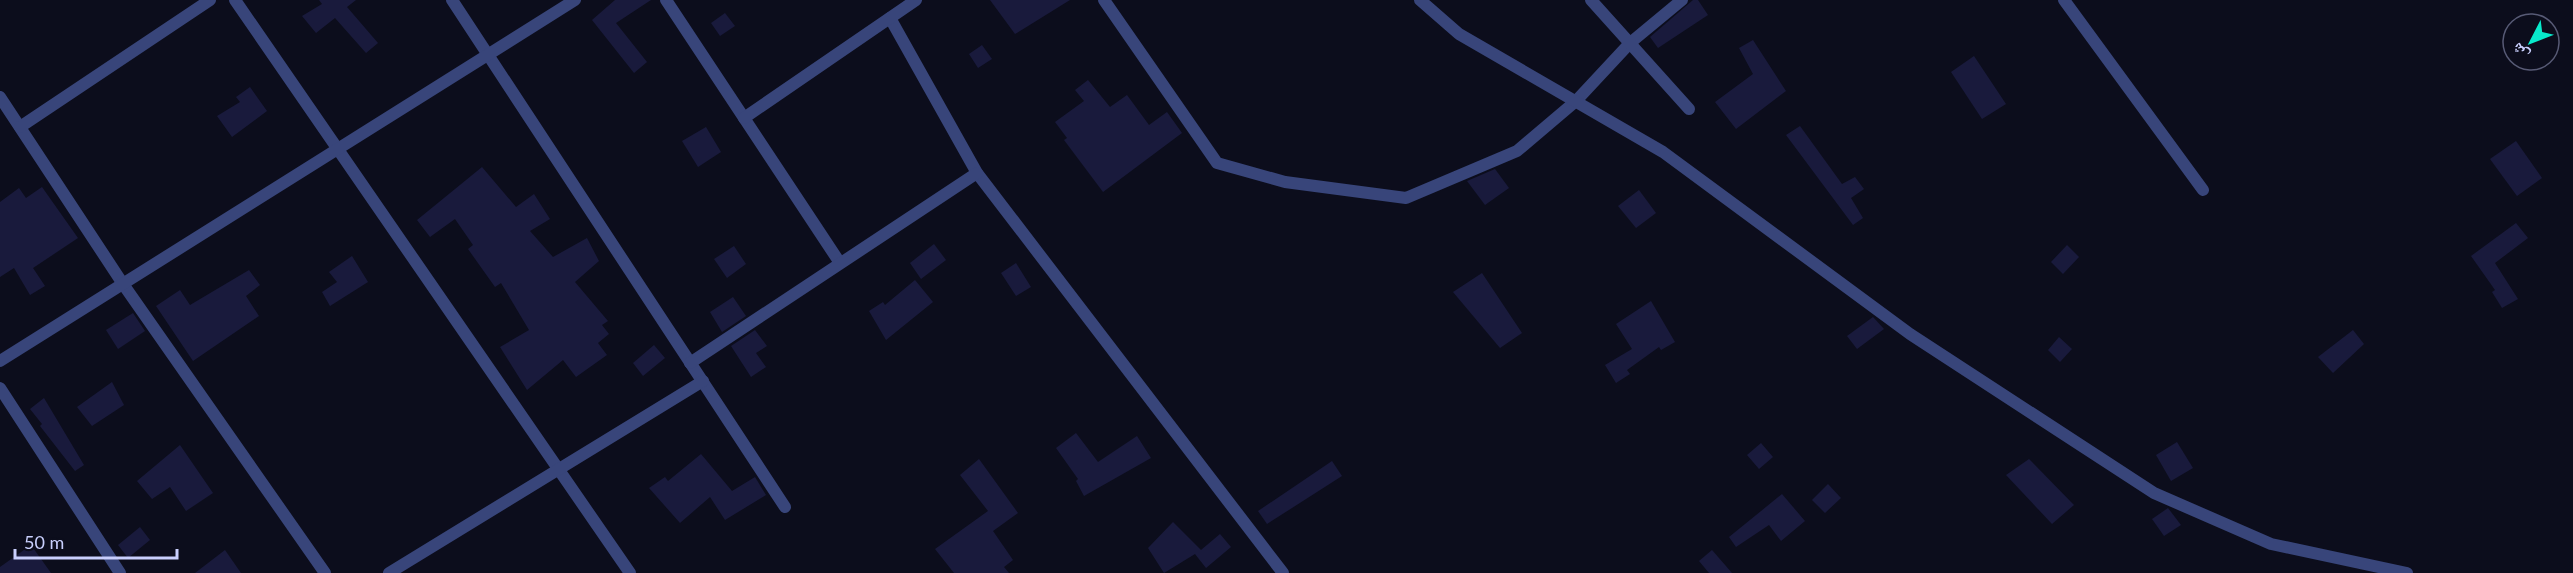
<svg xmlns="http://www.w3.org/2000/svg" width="2573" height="573" font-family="Lato,'Noto Naskh Arabic',sans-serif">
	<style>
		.building { fill: #191a3c }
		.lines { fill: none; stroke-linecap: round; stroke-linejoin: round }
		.minor { stroke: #38457a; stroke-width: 12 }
	</style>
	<rect width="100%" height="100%" fill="#0c0d1c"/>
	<g class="building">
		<path d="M 319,0 L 356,0 L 347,7 L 378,43 L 366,53 L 335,18 L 316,33 L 302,16 L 322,4 Z"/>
		<path d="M 615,0 L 651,0 L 616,23 L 647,62 L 634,73 L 592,20 Z"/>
		<path d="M 990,0 L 1070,0 L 1015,34 Z"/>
		<path d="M 1693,0 L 1698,0 L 1708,15 L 1658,48 L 1650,37 Z"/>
		<path d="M 725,13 L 735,26 L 720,36 L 711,23 Z"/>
		<path d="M 1753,40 L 1786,91 L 1736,129 L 1715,102 L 1753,74 L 1739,48 Z"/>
		<path d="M 982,45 L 992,59 L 978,68 L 969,54 Z"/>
		<path d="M 1974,56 L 2006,104 L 1982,119 L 1951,72 Z"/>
		<path d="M 1088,80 L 1110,107 L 1127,95 L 1149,125 L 1167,112 L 1182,133 L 1103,192 L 1064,140 L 1067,138 L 1055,122 L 1084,101 L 1075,90 Z"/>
		<path d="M 250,87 L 267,111 L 232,137 L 217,116 L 240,102 L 236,97 Z"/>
		<path d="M 1800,126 L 1842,184 L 1855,177 L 1864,189 L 1851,198 L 1863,218 L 1853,225 L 1786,135 Z"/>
		<path d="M 706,127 L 721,152 L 698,167 L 682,141 Z"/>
		<path d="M 2516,141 L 2542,178 L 2517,196 L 2490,159 Z"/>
		<path d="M 482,167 L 516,207 L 534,194 L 550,219 L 530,231 L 553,257 L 587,238 L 599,261 L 575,282 L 608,321 L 602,325 L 609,334 L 598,343 L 607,355 L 576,377 L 563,360 L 527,390 L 500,347 L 529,330 L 501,283 L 495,287 L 468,249 L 473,245 L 455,219 L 430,237 L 417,220 Z"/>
		<path d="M 1495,169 L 1509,188 L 1485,205 L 1467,181 Z"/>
		<path d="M 42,187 L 78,238 L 33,268 L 45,286 L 30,295 L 14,268 L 0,277 L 0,202 L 19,188 L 26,198 Z"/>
		<path d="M 1639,190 L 1656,213 L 1636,228 L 1618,206 Z"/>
		<path d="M 2516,223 L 2528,238 L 2495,263 L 2518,299 L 2502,308 L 2492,292 L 2495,290 L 2471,256 Z"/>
		<path d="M 934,244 L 946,260 L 921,279 L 910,263 Z"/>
		<path d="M 2067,245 L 2079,257 L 2063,274 L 2051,262 Z"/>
		<path d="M 734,246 L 746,264 L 727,278 L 714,259 Z"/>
		<path d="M 352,256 L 368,282 L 330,306 L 322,292 L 337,282 L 329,272 Z"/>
		<path d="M 1016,263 L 1031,287 L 1016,296 L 1001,273 Z"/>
		<path d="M 249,270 L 260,285 L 246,296 L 259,316 L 193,361 L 156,306 L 180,290 L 190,305 Z"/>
		<path d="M 1482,273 L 1522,333 L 1500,348 L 1453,292 Z"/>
		<path d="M 915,280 L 933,302 L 886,340 L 869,311 L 883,302 L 885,305 Z"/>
		<path d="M 733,297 L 746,316 L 722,332 L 710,312 Z"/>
		<path d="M 1651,301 L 1675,342 L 1661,350 L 1659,347 L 1627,370 L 1630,374 L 1616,383 L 1605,365 L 1632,349 L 1616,324 Z"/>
		<path d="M 133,313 L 145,331 L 118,349 L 106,330 Z"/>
		<path d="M 1873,317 L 1884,329 L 1857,349 L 1847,336 Z"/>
		<path d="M 755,330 L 767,346 L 756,353 L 766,367 L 751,377 L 731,346 Z"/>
		<path d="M 2353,330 L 2364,344 L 2333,373 L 2318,357 Z"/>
		<path d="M 2059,337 L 2072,349 L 2060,362 L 2048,350 Z"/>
		<path d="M 654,345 L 665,358 L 643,376 L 633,363 Z"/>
		<path d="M 112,382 L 124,405 L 92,426 L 77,407 Z"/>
		<path d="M 44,398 L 84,465 L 75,471 L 40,426 L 42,424 L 30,409 Z"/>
		<path d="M 1076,433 L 1098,462 L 1137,436 L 1151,458 L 1084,496 L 1076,481 L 1078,479 L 1056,448 Z"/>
		<path d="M 2177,442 L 2193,468 L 2171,481 L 2156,455 Z"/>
		<path d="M 1761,443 L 1773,457 L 1759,469 L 1747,455 Z"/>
		<path d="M 180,445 L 213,493 L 186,511 L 170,487 L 152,499 L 137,481 Z"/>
		<path d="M 701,454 L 732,491 L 755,477 L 766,495 L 725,520 L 710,497 L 680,523 L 649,488 L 665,477 L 668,481 Z"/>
		<path d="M 979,459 L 1018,513 L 993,531 L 1013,560 L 1004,567 L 1009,573 L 954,573 L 935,549 L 988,511 L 960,475 Z"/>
		<path d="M 2029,459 L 2074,505 L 2052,524 L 2006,475 Z"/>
		<path d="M 1332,461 L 1342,476 L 1267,524 L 1258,511 Z"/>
		<path d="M 1828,484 L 1841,498 L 1825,513 L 1812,500 Z"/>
		<path d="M 1782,494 L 1805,521 L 1781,541 L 1769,525 L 1736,547 L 1729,537 Z"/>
		<path d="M 2168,508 L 2181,525 L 2164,536 L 2152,519 Z"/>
		<path d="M 1173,522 L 1201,550 L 1220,534 L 1231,547 L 1206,568 L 1195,554 L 1164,573 L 1148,548 Z"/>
		<path d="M 140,527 L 150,540 L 128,558 L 118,545 Z"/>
		<path d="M 31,545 L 51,573 L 0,573 L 0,567 Z"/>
		<path d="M 225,550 L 241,573 L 195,573 Z"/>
		<path d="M 1712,550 L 1732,573 L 1709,573 L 1699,561 Z"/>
	</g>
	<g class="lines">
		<g class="minor">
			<path d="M 235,0 L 630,573"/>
			<path d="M 452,0 L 785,507"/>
			<path d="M 666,0 L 840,263"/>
			<path d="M 1104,0 L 1217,163 L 1285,182 L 1406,198 L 1517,151 L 1576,101 L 1630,43 L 1682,0"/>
			<path d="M 1420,0 L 1459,34 L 1663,152 L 1910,334 L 2154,493 L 2271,544 L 2407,573"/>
			<path d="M 1591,0 L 1689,109"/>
			<path d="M 2064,0 L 2203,190"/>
			<path d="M 890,18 L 977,173 L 1283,573"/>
			<path d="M 0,97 L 123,284 L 325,573"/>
			<path d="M 744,118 L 916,0"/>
			<path d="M 20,127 L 210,0"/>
			<path d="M 0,361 L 575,0"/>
			<path d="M 690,363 L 977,173"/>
			<path d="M 0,388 L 120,573"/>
			<path d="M 389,573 L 703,381"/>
		</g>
	</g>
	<g transform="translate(2531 42) rotate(228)"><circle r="28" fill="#0c0d1c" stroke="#585b76" stroke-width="1.5"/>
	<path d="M0-4.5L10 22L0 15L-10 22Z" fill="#08eacc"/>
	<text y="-9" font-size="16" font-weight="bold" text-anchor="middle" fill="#c9cffd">ش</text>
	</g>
	<path d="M15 549v9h162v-9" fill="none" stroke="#c9cffd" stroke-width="3"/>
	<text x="24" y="549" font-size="18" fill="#c9cffd" stroke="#0c0d1c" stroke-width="4.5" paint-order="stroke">50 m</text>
</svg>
